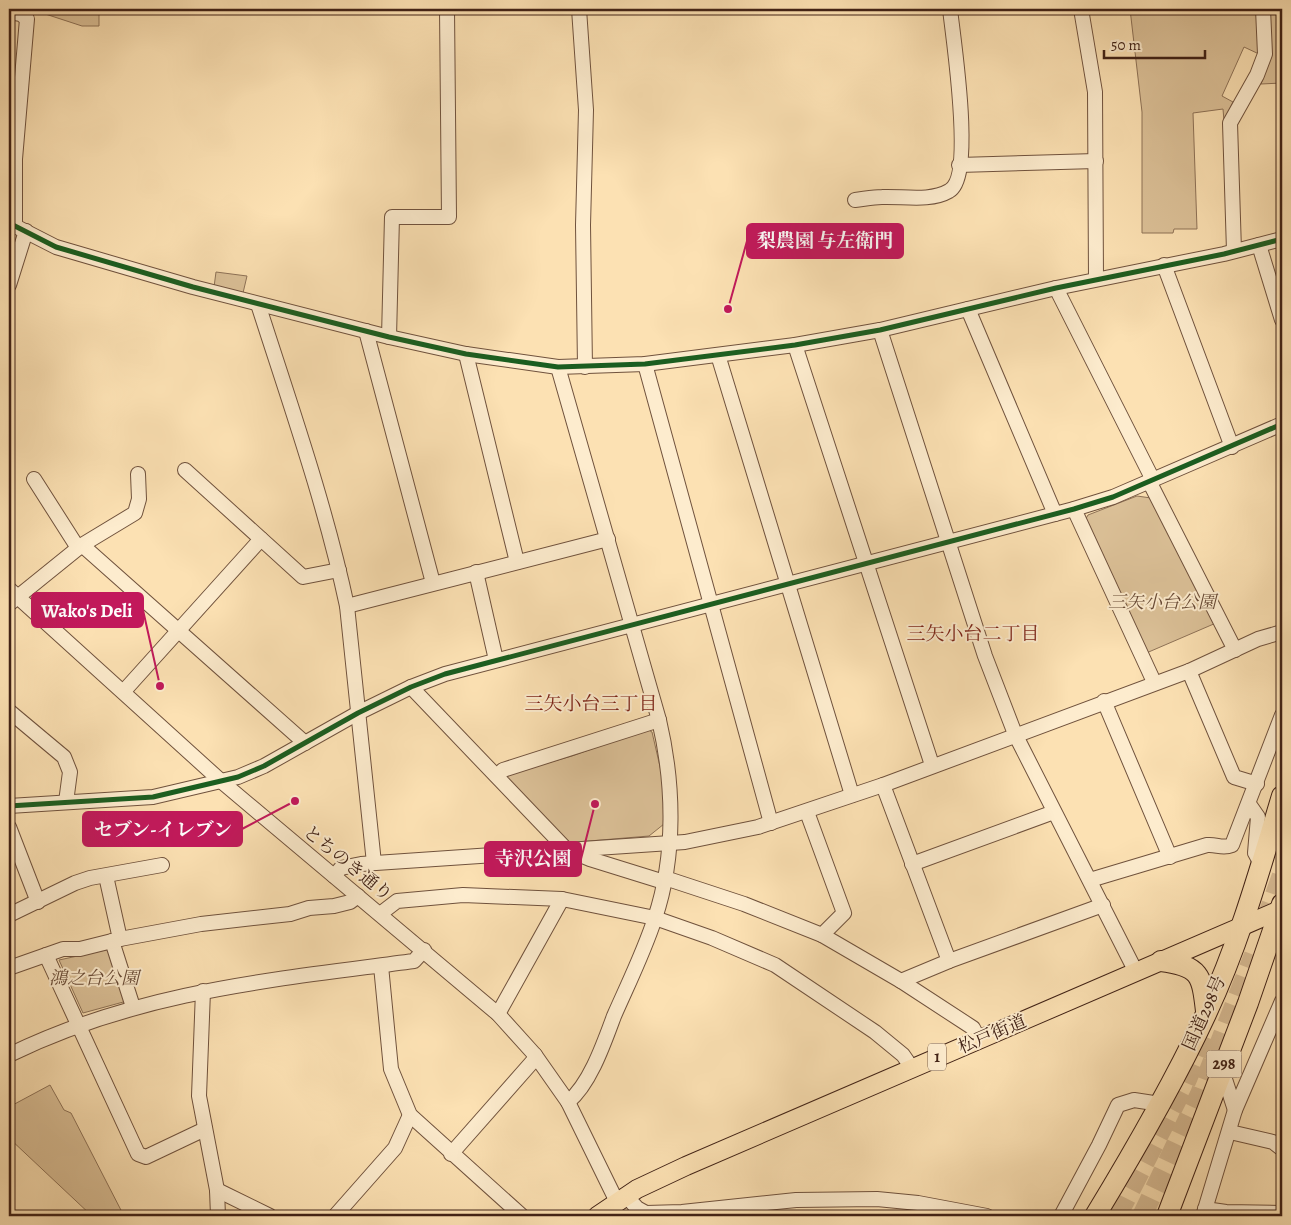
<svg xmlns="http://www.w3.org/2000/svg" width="1291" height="1225" font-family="Alegreya,'Noto Serif JP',serif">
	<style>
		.green { fill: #dcc198; stroke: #8e7257 }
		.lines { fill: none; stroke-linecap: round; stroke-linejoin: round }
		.highway-tunnel { stroke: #d7bb94; stroke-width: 20; stroke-dasharray: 20 10; stroke-linecap: butt }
		.minor-casing { stroke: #70523d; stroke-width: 16 }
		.major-casing { stroke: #412216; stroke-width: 20 }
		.highway-casing { stroke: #412216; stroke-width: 22 }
		.minor { stroke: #fdecce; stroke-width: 14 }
		.major { stroke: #fce1b3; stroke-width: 18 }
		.highway { stroke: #fce1b3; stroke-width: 20 }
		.cycleway-casing { stroke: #fdecce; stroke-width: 8 }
		.cycleway { stroke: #1b5e20; stroke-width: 5 }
		.labels { text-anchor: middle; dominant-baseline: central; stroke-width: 4; stroke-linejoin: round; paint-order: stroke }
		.shield { fill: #fdecce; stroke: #795f4d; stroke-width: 1 }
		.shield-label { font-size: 16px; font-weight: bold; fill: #412216 }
		.park-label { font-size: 18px; font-style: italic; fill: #684a36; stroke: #fdecce }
		.street-label { font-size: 18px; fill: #412216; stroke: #fdecce }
		.neighbourhood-label { font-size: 19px; fill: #7a1f14; stroke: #fdecce }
		.leader { fill: none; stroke: #c2185b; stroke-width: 2 }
		.callout-dot { fill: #c2185b; stroke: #fdecce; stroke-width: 2 }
		.callout { fill: #c2185b; stroke: #c2185b; stroke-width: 2 }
		.callout-label { font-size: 19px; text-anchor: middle; font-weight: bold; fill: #fff }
	</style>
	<rect width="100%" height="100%" fill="#fce1b3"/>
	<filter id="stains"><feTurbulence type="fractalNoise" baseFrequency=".004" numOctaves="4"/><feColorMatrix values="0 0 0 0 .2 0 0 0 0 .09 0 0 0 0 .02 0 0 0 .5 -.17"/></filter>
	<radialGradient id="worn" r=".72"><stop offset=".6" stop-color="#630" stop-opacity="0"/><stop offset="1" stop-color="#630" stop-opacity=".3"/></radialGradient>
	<g class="green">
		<path d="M 30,9 L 99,9 L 99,26 L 82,26 Z"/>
		<path d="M 1130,9 L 1257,9 L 1259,54 L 1244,47 L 1222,96 L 1233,102 L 1224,121 L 1223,109 L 1193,113 L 1197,229 L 1174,229 L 1173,233 L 1142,233 L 1142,112 Z"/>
		<path d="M 1269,9 L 1282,9 L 1282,83 L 1261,84 L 1271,54 Z"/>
		<path d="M 216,272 L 247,276 L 243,293 L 214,287 Z"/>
		<path d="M 1137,496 L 1151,498 L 1216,623 L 1144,654 L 1084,522 L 1088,515 Z"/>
		<path d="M 647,729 L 652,732 L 664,784 L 664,824 L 649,836 L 565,843 L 504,775 L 572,756 Z"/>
		<path d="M 110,949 L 127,1001 L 83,1013 L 59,960 Z"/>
		<path d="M 50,1085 L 64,1110 L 71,1113 L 124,1216 L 92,1216 L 9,1138 L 9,1107 Z"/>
	</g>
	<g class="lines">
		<g class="highway-tunnel">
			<path d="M 1265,923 L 1282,875"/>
			<path d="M 1117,1216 L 1185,1084 L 1208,1030"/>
			<path d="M 1142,1216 L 1200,1094 L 1254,955"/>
		</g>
		<g class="minor-casing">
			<g id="minor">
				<path d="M 579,9 L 586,110 L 583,225 L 585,367"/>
				<path d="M 1081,9 L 1095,92 L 1096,279"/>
				<path d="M 9,12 L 21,14 L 27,19 L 15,159 L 15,226"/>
				<path d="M 959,165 L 1096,161"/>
				<path d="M 855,200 C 864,199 873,197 882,197 C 903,196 930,202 949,191 C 975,177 953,38 950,9"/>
				<path d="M 9,223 L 56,247 L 193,287 L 389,337 L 466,354 L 558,367 L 645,364 L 795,345 L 880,330 L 1056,288 L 1224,254 L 1282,239"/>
				<path d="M 1259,245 L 1282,320"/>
				<path d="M 1234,251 L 1230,123 L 1257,75 L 1265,54 L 1263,9"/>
				<path d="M 1164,265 L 1232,447"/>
				<path d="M 9,285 L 26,231"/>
				<path d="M 1056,288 L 1153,480"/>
				<path d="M 258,304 C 290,404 325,503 347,606 L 374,863"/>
				<path d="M 968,309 L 1055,514"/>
				<path d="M 880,330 L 985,656 L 1015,734 L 1136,972"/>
				<path d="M 366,331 L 433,583"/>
				<path d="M 389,337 L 392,217 L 449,217 L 447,9"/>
				<path d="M 795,345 L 932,765"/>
				<path d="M 466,354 L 517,562"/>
				<path d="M 718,355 L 852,795"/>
				<path d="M 645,364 L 771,823"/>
				<path d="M 558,367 L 659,720 C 674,784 676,855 655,918 C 644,952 628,984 614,1016 C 604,1043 590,1084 568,1102"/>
				<path d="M 185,470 L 303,577 L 339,570"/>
				<path d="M 34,479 L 78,548"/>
				<path d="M 1149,481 L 1235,650"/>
				<path d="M 1074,509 L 1154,682"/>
				<path d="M 82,545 L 305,743"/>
				<path d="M 476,572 L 496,660"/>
				<path d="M 9,589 L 222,782 L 498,1014 L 535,1055 L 568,1102 L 617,1202"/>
				<path d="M 9,604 L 82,545 L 135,513 L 139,499 L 138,474"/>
				<path d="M 347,606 L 608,539"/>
				<path d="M 1189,671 L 1234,777 L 1257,784"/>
				<path d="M 411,687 L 566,849 L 590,859 L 664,882"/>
				<path d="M 124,691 L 261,539"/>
				<path d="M 1104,701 L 1170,857"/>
				<path d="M 9,711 L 64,757 L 70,772 L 66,802"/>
				<path d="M 497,776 L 503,770 L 659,720"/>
				<path d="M 883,785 L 949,961"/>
				<path d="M 1249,804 L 1258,817 L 1255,853 L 1261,864"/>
				<path d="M 9,806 L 153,797 L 238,777 L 264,766 L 358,713 L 411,687 L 445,674 L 1074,509 L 1113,497 L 1282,424"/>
				<path d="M 807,812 L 844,913 L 822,935"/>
				<path d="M 9,827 L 38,902"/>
				<path d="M 912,864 L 1054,812"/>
				<path d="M 334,876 L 341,868 L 361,864 L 685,842 L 758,827 L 883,785 L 1189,671 L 1258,639 L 1282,632"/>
				<path d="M 665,878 L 744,904 L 822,935 L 901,981 L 973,1028 L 979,1040"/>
				<path d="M 1090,880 L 1207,845 C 1217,844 1222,849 1232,845 L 1282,715"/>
				<path d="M 380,914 L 397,901 L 463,895 L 562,899 L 655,918 L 712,938 L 775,965 L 875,1032 L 903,1055 L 912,1068"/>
				<path d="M 9,915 L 75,883 L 90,878 L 162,865"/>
				<path d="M 120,939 L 201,924 L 290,914 L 309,908 L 334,906 L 350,902 L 358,896"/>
				<path d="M 112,941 L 133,1007"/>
				<path d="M 46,955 L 138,1154 L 146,1157 L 205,1129"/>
				<path d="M 381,966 L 391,1069 L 410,1115 L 522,1216"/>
				<path d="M 9,968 L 63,949 L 80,949 L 120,939 L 106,876"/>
				<path d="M 901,981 L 949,961 L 1103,905"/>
				<path d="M 203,991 L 199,1096 L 217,1190 L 218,1216"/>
				<path d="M 498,1014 L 562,899"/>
				<path d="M 9,1055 C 140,991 272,980 414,961 L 424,950"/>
				<path d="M 1222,1070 L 1235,1110"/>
				<path d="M 1230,1132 L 1273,1142 L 1282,1149"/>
				<path d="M 451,1154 L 533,1061 L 535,1055"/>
				<path d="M 217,1190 L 270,1216"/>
				<path d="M 626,1196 L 637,1208 L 646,1213 L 682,1212 L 796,1200 L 877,1199 L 918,1203 L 987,1216"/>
				<path d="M 1205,1209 L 1226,1212 L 1282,1213"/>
				<path d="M 335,1216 L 395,1148 L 410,1115"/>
				<path d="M 1061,1216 L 1099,1145 L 1118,1105 L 1134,1100 L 1160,1104"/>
				<path d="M 1203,1216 L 1235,1110 L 1282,1001"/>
			</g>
		</g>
		<g class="major-casing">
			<path id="major" d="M 597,1216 L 637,1189 L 686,1166 L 1282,909"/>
		</g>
		<g class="highway-casing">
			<g id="highway">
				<path d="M 1161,961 C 1200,966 1202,975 1206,1011"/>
				<path d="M 1095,1216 C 1135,1150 1174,1083 1206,1014 C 1239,944 1260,869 1282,796"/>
				<path d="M 1167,1216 L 1248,1003 L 1282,904"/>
			</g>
		</g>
		<use href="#minor" class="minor"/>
		<use href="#major" class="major"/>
		<use href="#highway" class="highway"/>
		<g class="cycleway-casing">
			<g id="cycleway">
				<path d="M 9,223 L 56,247 L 193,287 L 389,337 L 466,354 L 558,367 L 645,364 L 795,345 L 880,330 L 1056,288 L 1224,254 L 1282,239"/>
				<path d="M 9,806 L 153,797 L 238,777 L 264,766 L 358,713 L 411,687 L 445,674 L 1074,509 L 1113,497 L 1282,424"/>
			</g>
		</g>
		<use href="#cycleway" class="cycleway"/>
	</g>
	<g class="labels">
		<g class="shield">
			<rect x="928" y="1043.5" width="18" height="27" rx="4"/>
			<rect x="1206.5" y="1050.5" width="35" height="27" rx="4"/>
		</g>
		<g class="shield-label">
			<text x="937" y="1057">1</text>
			<text x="1224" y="1064">298</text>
		</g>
		<g class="park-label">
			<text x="1162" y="602">三矢小台公園</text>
			<text x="94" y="978">鴻之台公園</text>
		</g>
		<g class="street-label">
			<text transform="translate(348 863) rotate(39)">とちのき通り</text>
			<text transform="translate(1204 1013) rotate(-66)">国道298号</text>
			<text transform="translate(992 1034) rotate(-23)">松戸街道</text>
		</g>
		<g class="neighbourhood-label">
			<text x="973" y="634">三矢小台二丁目</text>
			<text x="591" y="704">三矢小台三丁目</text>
		</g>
	</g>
	<path class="leader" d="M728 309L747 241M160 686L143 610M295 801L242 829M595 804L581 859"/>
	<g class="callout-dot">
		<circle cx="728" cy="309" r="5"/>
		<circle cx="160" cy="686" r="5"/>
		<circle cx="295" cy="801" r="5"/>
		<circle cx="595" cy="804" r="5"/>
	</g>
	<g class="callout">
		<rect x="747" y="224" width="156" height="34" rx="5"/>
		<rect x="32" y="593" width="111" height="34" rx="5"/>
		<rect x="83" y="812" width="159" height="34" rx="5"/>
		<rect x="485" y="842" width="96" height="34" rx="5"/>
	</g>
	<g class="callout-label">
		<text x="825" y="247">梨農園 与左衛門</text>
		<text x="87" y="617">Wako's Deli</text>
		<text x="163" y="836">セブン-イレブン</text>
		<text x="533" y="865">寺沢公園</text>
	</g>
	<rect width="1291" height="1225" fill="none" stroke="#fce1b3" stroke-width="30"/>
	<rect x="10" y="10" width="1271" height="1205" fill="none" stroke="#412216" stroke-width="2.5"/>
	<rect x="15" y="15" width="1261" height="1195" fill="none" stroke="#412216"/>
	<path d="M1104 50v8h101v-8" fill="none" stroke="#412216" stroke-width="2.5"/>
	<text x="1111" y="50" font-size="15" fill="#412216" stroke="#fdecce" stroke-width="4" paint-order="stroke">50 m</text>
	<rect width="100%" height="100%" filter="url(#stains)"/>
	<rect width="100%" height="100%" fill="url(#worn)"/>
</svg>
